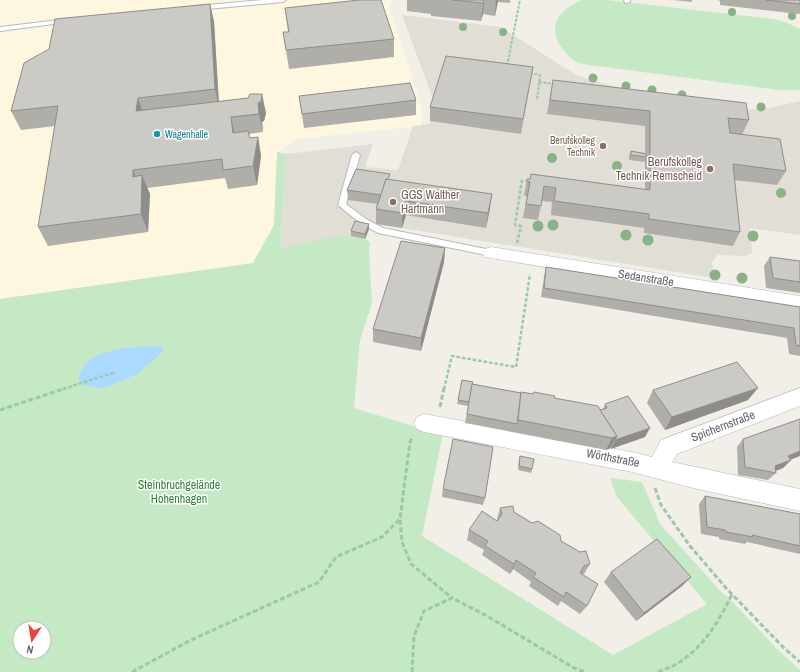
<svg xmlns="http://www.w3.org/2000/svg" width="800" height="672" font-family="'Archivo Narrow',sans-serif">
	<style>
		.commercial { fill: #fef7e0 }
		.education { fill: #e1ded6 }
		.green { fill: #c5e8c5; fill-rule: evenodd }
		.water { fill: #aadaff }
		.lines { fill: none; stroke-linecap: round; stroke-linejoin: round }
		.service-casing { stroke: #b5b8bc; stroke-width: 2 }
		.minor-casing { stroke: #b5b8bc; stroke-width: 1 }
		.path-far2 { stroke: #9cc7a9; stroke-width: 2; stroke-dasharray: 3 1.5; stroke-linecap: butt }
		.path-far1 { stroke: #9cc7a9; stroke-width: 2.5; stroke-dasharray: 3.5 2; stroke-linecap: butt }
		.path { stroke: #9cc7a9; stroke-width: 3; stroke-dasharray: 5 2.5; stroke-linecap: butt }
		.service { fill: #fff; fill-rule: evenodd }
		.minor { fill: #fff; fill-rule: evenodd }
		.tree { fill: #89b387 }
		.wall { fill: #afaea9 }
		.shaded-wall { fill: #8f8d8a }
		.building { fill: #cccac5; stroke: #8f8d8a }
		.culture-dot { fill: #0f9aa8; stroke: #fff; stroke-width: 1.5 }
		.education-dot { fill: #8d6e63; stroke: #fff; stroke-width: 1.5 }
		.labels { text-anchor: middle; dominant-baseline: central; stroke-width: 3; stroke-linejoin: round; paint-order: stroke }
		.far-culture-label { font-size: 10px; fill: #0d838f; stroke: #fff; text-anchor: start }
		.far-education-label { font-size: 10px; fill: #785e54; stroke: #fff; text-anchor: end }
		.education-label { font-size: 12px; fill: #785e54; stroke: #fff; text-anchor: end }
		.street-label { font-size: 12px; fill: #5f6368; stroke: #fff }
		.park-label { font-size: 12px; fill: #348238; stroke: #fff }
	</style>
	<rect width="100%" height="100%" fill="#f1efe8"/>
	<path class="commercial" d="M 0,0 L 392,0 L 389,7 L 424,115 L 420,126 L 296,139 L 277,152 L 274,225 L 253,263 L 0,299 Z"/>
	<path class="education" d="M 402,15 L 501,27 L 576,75 L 642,95 L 740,110 L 769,108 L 800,101 L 800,235 L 750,228 L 752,253 L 745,256 L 717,255 L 712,263 L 714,278 L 376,224 L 369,229 L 365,239 L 280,249 L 286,154 L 373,144 L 365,167 L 398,170 L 413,126 L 429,124 L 435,104 Z"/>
	<g class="green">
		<path d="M 582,0 L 607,0 L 773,19 L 785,22 L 800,29 L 800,90 L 779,90 L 597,66 C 589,65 580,64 573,60 C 569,57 565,52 562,48 C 546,27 559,9 582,0 Z"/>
		<path d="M 277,152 L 286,154 L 280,249 C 304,244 348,228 370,242 L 369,251 L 372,303 L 360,340 L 354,408 L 416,427 L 443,433 L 422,536 L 613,655 L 707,604 L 617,497 L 610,478 L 642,482 L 660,524 L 724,595 L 726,595 L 780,652 L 800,670 L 800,672 L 0,672 L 0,299 L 253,263 L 274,225 ZM 20,628 L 44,628 L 44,652 L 20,652 Z"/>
	</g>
	<path class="water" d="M 161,346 L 163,350 L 151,363 L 144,367 L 139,373 L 107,387 L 101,388 L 83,385 L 78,378 C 87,346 134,347 161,346 Z"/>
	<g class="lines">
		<g class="service-casing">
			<g id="service">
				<path d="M 262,0 L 286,0 L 283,2 L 197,10 L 194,8 L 197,6 Z"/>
				<path d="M 624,0 L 630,0 L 630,2 L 625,3 Z"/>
				<path d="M 67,19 L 70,21 L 69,22 L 0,31 L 0,27 Z"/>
				<path d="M 356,152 L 360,155 L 346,204 L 366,219 L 383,228 L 491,250 L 496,253 L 494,255 L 491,256 L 378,233 L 360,223 L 338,205 L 352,155 Z"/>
			</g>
		</g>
		<g class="minor-casing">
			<g id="minor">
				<path d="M 491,247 L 800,296 L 800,310 L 485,257 L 482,253 L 485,249 Z"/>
				<path d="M 800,388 L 800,406 L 677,454 L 672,462 L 800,489 L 800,511 L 693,488 L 632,472 L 424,432 L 417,429 L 414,423 L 417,417 L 424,414 L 632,452 L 652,457 L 661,440 Z"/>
			</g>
		</g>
		<g class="path-far2">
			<path d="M 507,66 L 520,0"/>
			<path d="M 530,73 L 540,75 L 537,100"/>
			<path d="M 539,82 L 554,84"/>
		</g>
		<g class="path-far1">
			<path d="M 517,243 L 521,226 L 515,225 L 522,180"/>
			<path d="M 63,389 L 116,372"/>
			<path d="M 444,389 L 452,356 L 516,367 L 530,274"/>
		</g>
		<g class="path">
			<path d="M 440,407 L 444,388"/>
			<path d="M 0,410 L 66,388"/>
			<path d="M 655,488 L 661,505 L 690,546 L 726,588 L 784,648 L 800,662"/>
			<path d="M 400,520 L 402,542 L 411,564 L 452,598"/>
			<path d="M 132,672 L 191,640 L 319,582 L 336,557 L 382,537 L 400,519 L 410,442 L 413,436"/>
			<path d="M 412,672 L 414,636 L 424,611 L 452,598 L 487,616 L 574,668 L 585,672"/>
			<path d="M 658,672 C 665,669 672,667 678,663 C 704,647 719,621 732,594"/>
		</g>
		<use href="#service" class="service"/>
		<use href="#minor" class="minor"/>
	</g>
	<g class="tree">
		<circle cx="732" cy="12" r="4"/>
		<circle cx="792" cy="16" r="4"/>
		<circle cx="463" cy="27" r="4"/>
		<circle cx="503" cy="32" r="4"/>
		<circle cx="593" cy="78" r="4.5"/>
		<circle cx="626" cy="86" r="4.5"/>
		<circle cx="652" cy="90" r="4.5"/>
		<circle cx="682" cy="95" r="4.5"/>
		<circle cx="761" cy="107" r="4.5"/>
		<circle cx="573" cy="139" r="4.5"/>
		<circle cx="552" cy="158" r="5"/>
		<circle cx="617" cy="166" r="5"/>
		<circle cx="781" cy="193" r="5"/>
		<circle cx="553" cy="225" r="5.5"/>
		<circle cx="538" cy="226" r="5.5"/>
		<circle cx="626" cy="235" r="5.5"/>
		<circle cx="753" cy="236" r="5.5"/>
		<circle cx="648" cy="240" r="5.5"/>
		<circle cx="715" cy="275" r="5.5"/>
		<circle cx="742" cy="278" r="5.5"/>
	</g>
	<g class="wall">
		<path d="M 407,0 L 510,0 L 510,3 L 498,2 L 495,16 L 483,14 L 481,21 L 431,16 L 431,14 L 407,11 Z"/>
		<path d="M 673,0 L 692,0 L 692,2 Z"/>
		<path d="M 718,0 L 800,0 L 800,13 L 799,14 L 720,5 L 720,1 Z"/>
		<path d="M 210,4 L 214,22 L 219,101 L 266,113 L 264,121 L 262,122 L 263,132 L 249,134 L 250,138 L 258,137 L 261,156 L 257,185 L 228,189 L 225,178 L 147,188 L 150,194 L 148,232 L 48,246 L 38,227 L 55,126 L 21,130 L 11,111 L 49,49 Z"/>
		<path d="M 285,8 L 394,39 L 394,57 L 289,69 L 283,32 L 288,32 Z"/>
		<path d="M 533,67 L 521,134 L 430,121 L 430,107 Z"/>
		<path d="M 553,80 L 749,120 L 742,135 L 786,171 L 777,185 L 734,180 L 740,232 L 733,246 L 644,233 L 644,228 L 551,215 L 552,202 L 542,201 L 538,220 L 523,218 L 527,196 L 524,196 L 527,179 L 645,190 L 645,162 L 629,160 L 629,156 L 631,151 L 645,153 L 645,126 L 547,114 Z"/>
		<path d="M 299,96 L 416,100 L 416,115 L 304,128 Z"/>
		<path d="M 390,179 L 490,208 L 486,228 L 406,215 L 402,228 L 376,224 L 376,209 L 377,204 L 348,200 L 347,190 Z"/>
		<path d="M 369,229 L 365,239 L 351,236 L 351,231 Z"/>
		<path d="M 445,248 L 444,262 L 421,351 L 373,342 L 373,329 Z"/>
		<path d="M 770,257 L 800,261 L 800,293 L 766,288 L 764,266 Z"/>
		<path d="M 546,267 L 800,307 L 800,356 L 789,354 L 787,338 L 541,297 L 544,277 Z"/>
		<path d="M 473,384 L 521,393 L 533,394 L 534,392 L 554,398 L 600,410 L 603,409 L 605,404 L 645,437 L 606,450 L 465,423 L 468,406 L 457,404 L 458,400 Z"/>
		<path d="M 653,390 L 748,400 L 665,430 L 647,403 Z"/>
		<path d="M 743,439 L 791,460 L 783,468 L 776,471 L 776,473 L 768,480 L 738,475 L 737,447 Z"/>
		<path d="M 520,456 L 532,469 L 531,473 L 518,470 L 519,460 Z"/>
		<path d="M 443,489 L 485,498 L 483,505 L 442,497 Z"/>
		<path d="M 705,496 L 800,514 L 800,554 L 747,542 L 745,544 L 719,539 L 719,537 L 701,534 L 699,504 Z"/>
		<path d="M 500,508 L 514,512 L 561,541 L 590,564 L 584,574 L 582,574 L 587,606 L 580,614 L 561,601 L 558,606 L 529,586 L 531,582 L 513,569 L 510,574 L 482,555 L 484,550 L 467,540 L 469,530 L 497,521 L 497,519 Z"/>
		<path d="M 611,572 L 691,577 L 682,586 L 636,621 L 604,582 Z"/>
	</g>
	<g class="shaded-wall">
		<path d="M 484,0 L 483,14 L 481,21 L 483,3 Z"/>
		<path d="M 496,0 L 498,0 L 495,16 Z"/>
		<path d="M 210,4 L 214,22 L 219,108 L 215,89 Z"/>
		<path d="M 262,94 L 266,113 L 264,121 L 262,122 L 263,132 L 259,114 L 258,103 Z"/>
		<path d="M 138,98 L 144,116 L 136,111 Z"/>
		<path d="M 231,117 L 235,136 L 233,133 Z"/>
		<path d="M 258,137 L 261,156 L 257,185 L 253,166 Z"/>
		<path d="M 133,170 L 141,189 L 133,177 Z"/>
		<path d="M 142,175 L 150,194 L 148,232 L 141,214 Z"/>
		<path d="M 492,194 L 490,208 L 486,228 L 488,213 Z"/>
		<path d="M 406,201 L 406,215 L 402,228 L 402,213 Z"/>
		<path d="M 369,224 L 369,229 L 365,239 L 365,234 Z"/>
		<path d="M 445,248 L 444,262 L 421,351 L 421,338 Z"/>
		<path d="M 758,388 L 748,400 L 665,430 L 672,417 Z"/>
		<path d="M 650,428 L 645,437 L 611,449 L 615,440 Z"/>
		<path d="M 617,436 L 610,448 L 606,450 L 612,438 Z"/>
		<path d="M 800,451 L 800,456 L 780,464 L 788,456 Z"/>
		<path d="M 791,460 L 783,468 L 772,472 L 775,466 Z"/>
		<path d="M 516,560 L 513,569 L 510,574 L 514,564 Z"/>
		<path d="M 691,577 L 682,586 L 636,621 L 644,613 Z"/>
	</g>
	<g class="building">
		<path d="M 359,0 L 381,0 L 394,39 L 286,50 L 283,32 L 289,32 L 285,8 Z"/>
		<path d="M 452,0 L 484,0 L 483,3 Z"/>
		<path d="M 766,0 L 800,0 L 800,4 Z"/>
		<path d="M 210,4 L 215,89 L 138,98 L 136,111 L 248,98 L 250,94 L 262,94 L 261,102 L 258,103 L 259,114 L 231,117 L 233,133 L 248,131 L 250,138 L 258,137 L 253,166 L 223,170 L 222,159 L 133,170 L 133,177 L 142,175 L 141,214 L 38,227 L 58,106 L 11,111 L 24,63 L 49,49 L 55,19 Z"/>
		<path d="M 446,56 L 533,67 L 523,119 L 430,107 Z"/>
		<path d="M 553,80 L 746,103 L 749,120 L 728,118 L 730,133 L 780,139 L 786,171 L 733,164 L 740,232 L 649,219 L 649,214 L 554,201 L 556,188 L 544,186 L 541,206 L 526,204 L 530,182 L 526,181 L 527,179 L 530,179 L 531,174 L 650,190 L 650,111 L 550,100 Z"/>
		<path d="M 410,83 L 416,100 L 302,114 L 299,96 Z"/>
		<path d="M 631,151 L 646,154 L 646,157 L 631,155 Z"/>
		<path d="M 356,169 L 390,174 L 388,179 L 386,179 L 381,195 L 347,190 Z"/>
		<path d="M 386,179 L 492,194 L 488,213 L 406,201 L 402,213 L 376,209 Z"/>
		<path d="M 355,221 L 369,224 L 365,234 L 351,231 Z"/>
		<path d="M 401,241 L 445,248 L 421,338 L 373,329 Z"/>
		<path d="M 770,257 L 800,261 L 800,282 L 773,278 Z"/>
		<path d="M 546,267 L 800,307 L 800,346 L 796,345 L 794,328 L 544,288 Z"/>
		<path d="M 737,362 L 758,388 L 672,417 L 653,390 Z"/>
		<path d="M 462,380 L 473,382 L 469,402 L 458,400 Z"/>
		<path d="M 472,384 L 521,393 L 517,424 L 467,414 Z"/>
		<path d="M 521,392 L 533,394 L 534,392 L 555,396 L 554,398 L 598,406 L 617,436 L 612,438 L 518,420 Z"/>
		<path d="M 628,396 L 650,428 L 615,440 L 617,436 L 600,410 L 607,408 L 605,404 Z"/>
		<path d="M 800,419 L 800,451 L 788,456 L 791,460 L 775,466 L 776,473 L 745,467 L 743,439 Z"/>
		<path d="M 453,439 L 493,447 L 485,498 L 443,489 Z"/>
		<path d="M 520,456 L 534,459 L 532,469 L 519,466 Z"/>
		<path d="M 705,496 L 800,514 L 800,546 L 752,535 L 753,537 L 726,532 L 725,530 L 707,527 Z"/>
		<path d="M 513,506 L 514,512 L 532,523 L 538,521 L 560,535 L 561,541 L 580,552 L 586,551 L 590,564 L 584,566 L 580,573 L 598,584 L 587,606 L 566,592 L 564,597 L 533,577 L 536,573 L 516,560 L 514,564 L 485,546 L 488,541 L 469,530 L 482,511 L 497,521 L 502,514 L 500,508 Z"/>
		<path d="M 657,539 L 691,577 L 644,613 L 611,572 Z"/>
	</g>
	<circle class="culture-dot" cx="157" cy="134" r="4"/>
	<g class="education-dot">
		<circle cx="603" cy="146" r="4"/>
		<circle cx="710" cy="169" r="4"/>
		<circle cx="393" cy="202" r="4"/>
	</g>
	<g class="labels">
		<g class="far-culture-label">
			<text x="165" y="134">Wagenhalle</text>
		</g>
		<g class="far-education-label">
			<text x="595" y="140">Berufskolleg<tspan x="595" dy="12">Technik</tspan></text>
		</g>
		<g class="education-label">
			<text x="702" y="162">Berufskolleg<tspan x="702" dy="14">Technik Remscheid</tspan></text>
			<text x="401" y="195" text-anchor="start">GGS Walther<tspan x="401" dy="14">Hartmann</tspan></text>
		</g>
		<g class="street-label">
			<text transform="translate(646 278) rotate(9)">Sedanstraße</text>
			<text transform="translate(723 426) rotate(-21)">Spichernstraße</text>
			<text transform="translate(613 458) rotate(11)">Wörthstraße</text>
		</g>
		<g class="park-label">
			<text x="179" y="485">Steinbruchgelände<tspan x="179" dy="14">Hohenhagen</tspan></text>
		</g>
	</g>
	<g transform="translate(32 640) rotate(192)"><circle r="19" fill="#ffffff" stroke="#bfc1c3"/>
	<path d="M0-3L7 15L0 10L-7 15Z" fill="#ea4335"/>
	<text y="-6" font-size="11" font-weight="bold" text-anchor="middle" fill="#5f6368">N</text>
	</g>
</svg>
